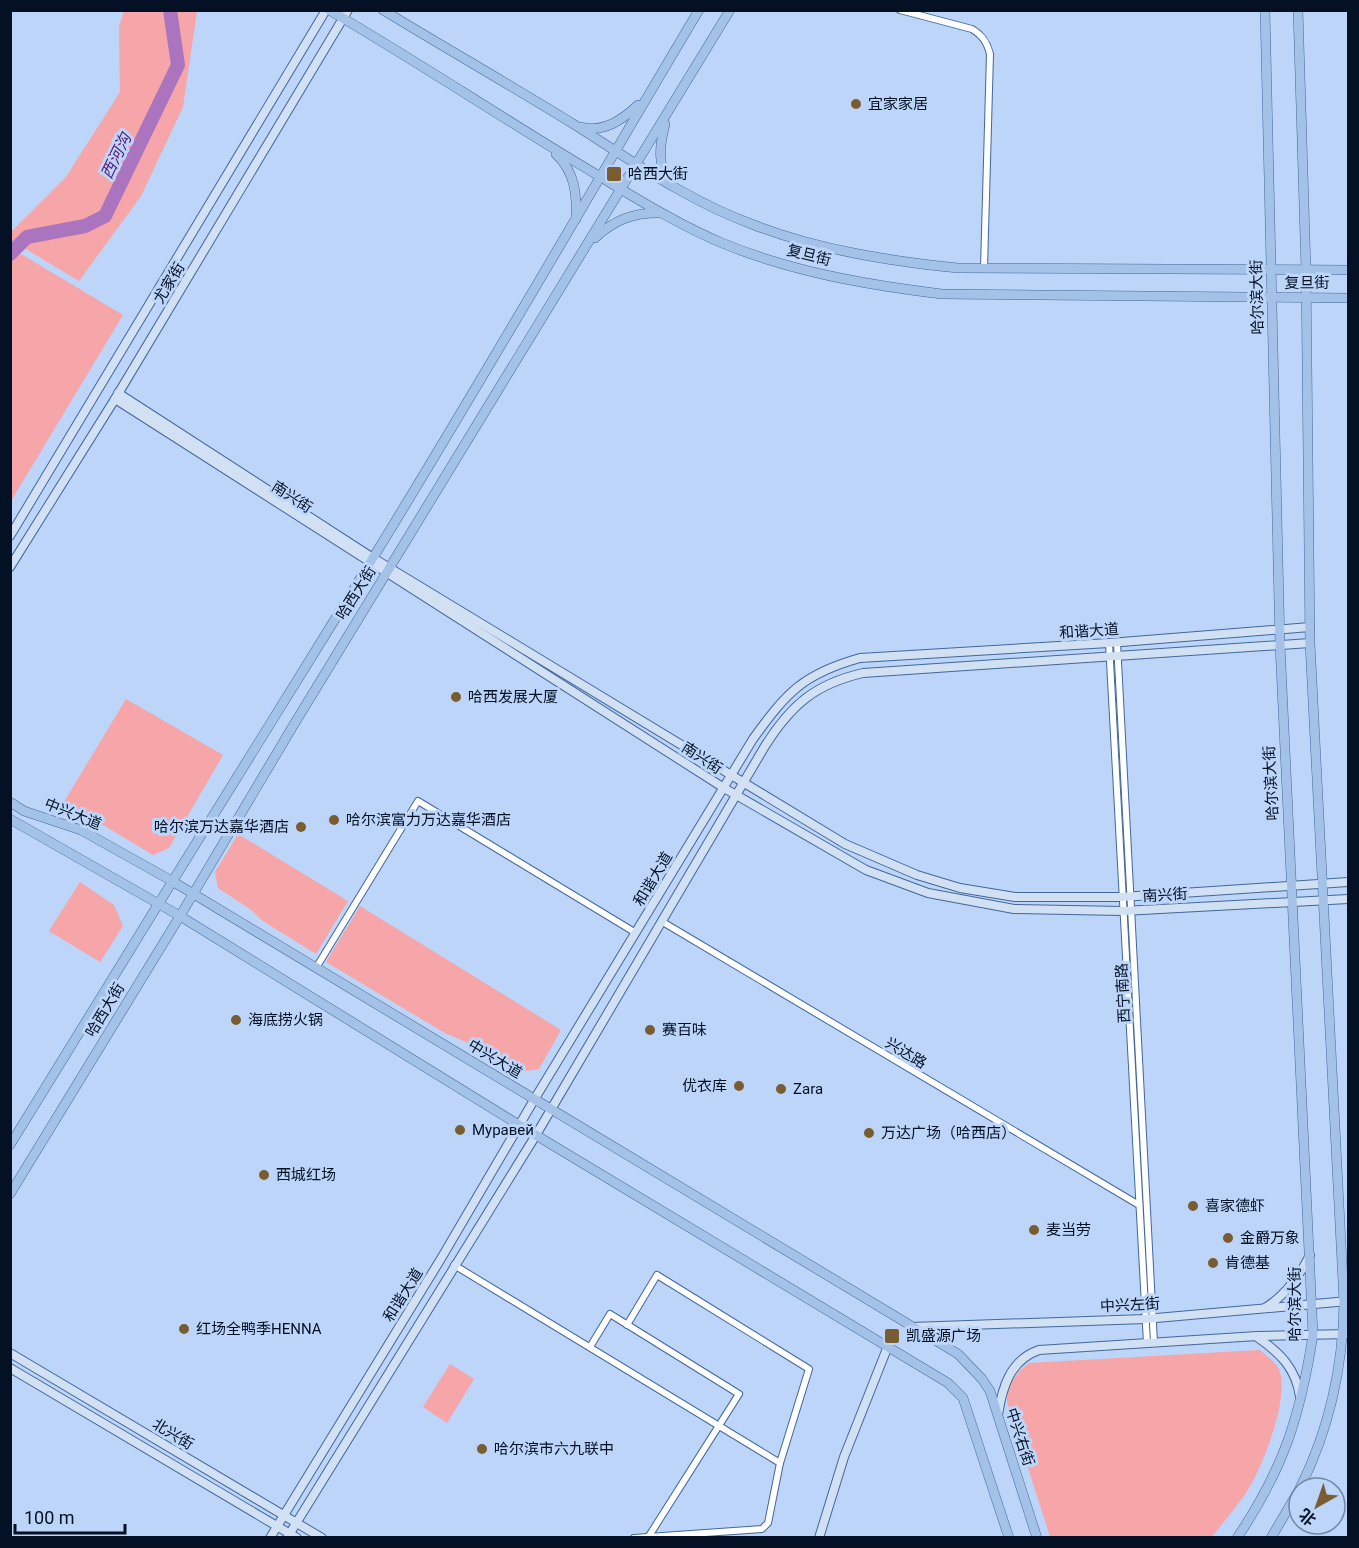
<svg xmlns="http://www.w3.org/2000/svg" width="1359" height="1548" font-family="Roboto,'Noto Sans SC',sans-serif">
	<style>
		.green { fill: #f6a5a8 }
		.lines { fill: none; stroke-linecap: round; stroke-linejoin: round }
		.river { stroke: #aa74be; stroke-width: 14 }
		.street-casing { stroke: #42679b; stroke-width: 8 }
		.secondary-casing { stroke: #42679b; stroke-width: 10 }
		.primary-casing { stroke: #45689a; stroke-width: 10 }
		.street { stroke: #fff; stroke-width: 6 }
		.secondary { stroke: #d2e0f4; stroke-width: 8 }
		.primary { stroke: #a4c1e8; stroke-width: 9 }
		.poi-dot { fill: #795c30; stroke: #bcd5f8; stroke-width: 2 }
		.labels { text-anchor: middle; dominant-baseline: central; stroke-width: 6; stroke-linejoin: round; paint-order: stroke }
		.poi-label { font-size: 15px; fill: #041125; stroke: #bcd5f8; text-anchor: start }
		.street-label { font-size: 15px; fill: #041125; stroke: #bcd5f8 }
		.water-label { font-size: 16px; font-style: italic; fill: #5b1570; stroke: #bcd5f8 }
	</style>
	<rect width="100%" height="100%" fill="#bcd5f8"/>
	<g class="green">
		<path d="M 124,11 L 197,11 L 183,107 L 141,196 L 79,281 L 11,240 L 11,232 L 66,177 L 120,92 L 119,27 Z"/>
		<path d="M 11,248 L 123,315 L 11,501 Z"/>
		<path d="M 126,699 L 223,755 L 169,848 L 153,855 L 105,826 L 58,812 Z"/>
		<path d="M 238,834 L 348,901 L 316,954 L 263,921 L 250,909 L 218,888 L 215,872 Z"/>
		<path d="M 80,882 L 114,905 L 123,926 L 100,962 L 49,931 Z"/>
		<path d="M 360,906 L 561,1030 L 539,1069 L 520,1072 L 473,1045 L 445,1033 L 326,962 Z"/>
		<path d="M 1260,1350 C 1265,1355 1273,1360 1277,1366 C 1294,1390 1261,1471 1246,1493 C 1235,1508 1223,1523 1212,1537 L 1050,1537 L 1007,1401 C 1007,1384 1015,1374 1029,1363 Z"/>
		<path d="M 450,1364 L 474,1379 L 447,1423 L 423,1407 Z"/>
	</g>
	<g class="lines">
		<path class="river" d="M 10,254 L 27,237 L 85,226 L 105,216 L 178,65 L 170,10"/>
		<g class="street-casing">
			<g id="street">
				<path d="M 900,10 L 972,29 C 982,35 987,42 990,54 L 984,268"/>
				<path d="M 1109,643 L 1147,1343"/>
				<path d="M 1117,643 L 1154,1343"/>
				<path d="M 661,921 L 1139,1205"/>
				<path d="M 316,968 L 418,801 L 636,933"/>
				<path d="M 454,1265 L 780,1463 L 768,1523 L 762,1529 L 634,1538"/>
				<path d="M 627,1325 L 657,1275 L 809,1369 L 780,1463"/>
				<path d="M 590,1347 L 610,1314 L 739,1394 L 649,1536"/>
			</g>
		</g>
		<g class="secondary-casing">
			<g id="secondary">
				<path d="M 118,393 L 373,558 L 845,844 L 917,875 L 960,888 L 1015,897 L 1122,897 L 1348,882"/>
				<path d="M 115,399 L 724,788 L 866,870 L 928,893 L 1014,909 L 1123,911 L 1348,899"/>
				<path d="M 10,536 L 326,10"/>
				<path d="M 10,567 L 115,399 L 348,10"/>
				<path d="M 1265,1308 C 1286,1295 1299,1277 1310,1255"/>
				<path d="M 912,1327 L 1145,1319 L 1348,1301"/>
				<path d="M 1257,1337 C 1280,1353 1296,1368 1300,1397"/>
				<path d="M 10,1353 L 322,1538"/>
				<path d="M 10,1368 L 297,1538"/>
				<path d="M 998,1415 C 1002,1388 1010,1360 1039,1350 L 1257,1336 L 1348,1334"/>
				<path d="M 270,1538 L 442,1257 L 534,1100 L 753,739 C 787,692 803,674 860,658 L 1109,643 L 1310,627"/>
				<path d="M 287,1538 L 536,1135 L 765,746 C 791,705 815,684 863,673 L 1310,643"/>
				<path d="M 819,1538 L 844,1457 L 888,1346"/>
			</g>
		</g>
		<g class="primary-casing">
			<g id="primary">
				<path d="M 329,10 C 420,63 508,122 599,176 C 639,200 679,225 722,243 C 792,272 868,285 942,294 L 1348,298"/>
				<path d="M 383,10 C 447,49 512,86 575,125 C 632,161 690,202 754,225 C 819,250 889,261 958,268 L 1348,270"/>
				<path d="M 1298,10 L 1306,270 L 1310,643 L 1344,1302 C 1343,1366 1329,1430 1300,1488"/>
				<path d="M 665,124 C 660,144 656,167 671,182"/>
				<path d="M 581,127 C 604,133 622,120 638,105"/>
				<path d="M 556,154 C 575,172 577,194 576,219"/>
				<path d="M 595,238 C 614,220 634,212 661,213"/>
				<path d="M 10,802 L 24,811 L 81,830 L 172,881 L 958,1354 L 982,1379 L 990,1391 L 1037,1538"/>
				<path d="M 10,819 L 180,916 L 519,1125 L 948,1383 L 963,1398 L 1009,1538"/>
				<path d="M 10,1145 C 128,951 249,760 368,566 C 481,383 588,196 699,10"/>
				<path d="M 10,1194 L 180,916 L 293,726 L 730,10"/>
				<path d="M 1237,1538 C 1284,1468 1300,1417 1313,1335 L 1280,645 L 1265,10"/>
				<path d="M 1271,1538 L 1299,1490"/>
			</g>
		</g>
		<use href="#street" class="street"/>
		<use href="#secondary" class="secondary"/>
		<use href="#primary" class="primary"/>
	</g>
	<g class="poi-dot">
		<circle cx="856" cy="104" r="6"/>
		<rect x="606" y="166" width="16" height="16" rx="3"/>
		<circle cx="456" cy="697" r="6"/>
		<circle cx="334" cy="820" r="6"/>
		<circle cx="301" cy="827" r="6"/>
		<circle cx="236" cy="1020" r="6"/>
		<circle cx="650" cy="1030" r="6"/>
		<circle cx="739" cy="1086" r="6"/>
		<circle cx="781" cy="1089" r="6"/>
		<circle cx="460" cy="1130" r="6"/>
		<circle cx="869" cy="1133" r="6"/>
		<circle cx="264" cy="1175" r="6"/>
		<circle cx="1193" cy="1206" r="6"/>
		<circle cx="1034" cy="1230" r="6"/>
		<circle cx="1228" cy="1238" r="6"/>
		<circle cx="1213" cy="1263" r="6"/>
		<circle cx="184" cy="1329" r="6"/>
		<rect x="884" y="1328" width="16" height="16" rx="3"/>
		<circle cx="482" cy="1449" r="6"/>
	</g>
	<g class="labels">
		<g class="poi-label">
			<text x="868" y="104">宜家家居</text>
			<text x="628" y="174">哈西大街</text>
			<text x="468" y="697">哈西发展大厦</text>
			<text x="346" y="820">哈尔滨富力万达嘉华酒店</text>
			<text x="289" y="827" text-anchor="end">哈尔滨万达嘉华酒店</text>
			<text x="248" y="1020">海底捞火锅</text>
			<text x="662" y="1030">赛百味</text>
			<text x="727" y="1086" text-anchor="end">优衣库</text>
			<text x="793" y="1089">Zara</text>
			<text x="472" y="1130">Муравей</text>
			<text x="881" y="1133">万达广场（哈西店）</text>
			<text x="276" y="1175">西城红场</text>
			<text x="1205" y="1206">喜家德虾</text>
			<text x="1046" y="1230">麦当劳</text>
			<text x="1240" y="1238">金爵万象</text>
			<text x="1225" y="1263">肯德基</text>
			<text x="196" y="1329">红场全鸭季HENNA</text>
			<text x="906" y="1336">凯盛源广场</text>
			<text x="494" y="1449">哈尔滨市六九联中</text>
		</g>
		<g class="street-label">
			<text transform="translate(809 255) rotate(14)">复旦街</text>
			<text transform="translate(169 283) rotate(-59)">尤家街</text>
			<text x="1307" y="283">复旦街</text>
			<text transform="translate(1257 297) rotate(-91)">哈尔滨大街</text>
			<text transform="translate(292 497) rotate(33)">南兴街</text>
			<text transform="translate(356 593) rotate(-58)">哈西大街</text>
			<text transform="translate(1089 631) rotate(-4)">和谐大道</text>
			<text transform="translate(702 758) rotate(33)">南兴街</text>
			<text transform="translate(1271 783) rotate(-93)">哈尔滨大街</text>
			<text transform="translate(73 814) rotate(22)">中兴大道</text>
			<text transform="translate(653 879) rotate(-59)">和谐大道</text>
			<text transform="translate(1165 895) rotate(-3)">南兴街</text>
			<text transform="translate(1123 993) rotate(-93)">西宁南路</text>
			<text transform="translate(105 1010) rotate(-59)">哈西大街</text>
			<text transform="translate(906 1053) rotate(31)">兴达路</text>
			<text transform="translate(495 1059) rotate(31)">中兴大道</text>
			<text transform="translate(403 1295) rotate(-58)">和谐大道</text>
			<text transform="translate(1295 1304) rotate(-90)">哈尔滨大街</text>
			<text transform="translate(1130 1305) rotate(-3)">中兴左街</text>
			<text transform="translate(173 1434) rotate(31)">北兴街</text>
			<text transform="translate(1020 1437) rotate(72)">中兴右街</text>
		</g>
		<g class="water-label">
			<text transform="translate(116 156) rotate(-64)">西河沟</text>
		</g>
	</g>
	<rect width="1359" height="1548" fill="none" stroke="#041125" stroke-width="24"/>
	<g transform="translate(1317 1506) rotate(220)"><circle r="28" fill="#bcd5f8" stroke="#7287a4" stroke-width="1.5"/>
	<path d="M0-4.5L10 22L0 15L-10 22Z" fill="#795c30"/>
	<text y="-9" font-size="16" font-weight="bold" text-anchor="middle" fill="#041125">北</text>
	</g>
	<path d="M15 1524v9h110v-9" fill="none" stroke="#041125" stroke-width="3"/>
	<text x="24" y="1524" font-size="18" fill="#041125" stroke="#bcd5f8" stroke-width="4.5" paint-order="stroke">100 m</text>
</svg>
